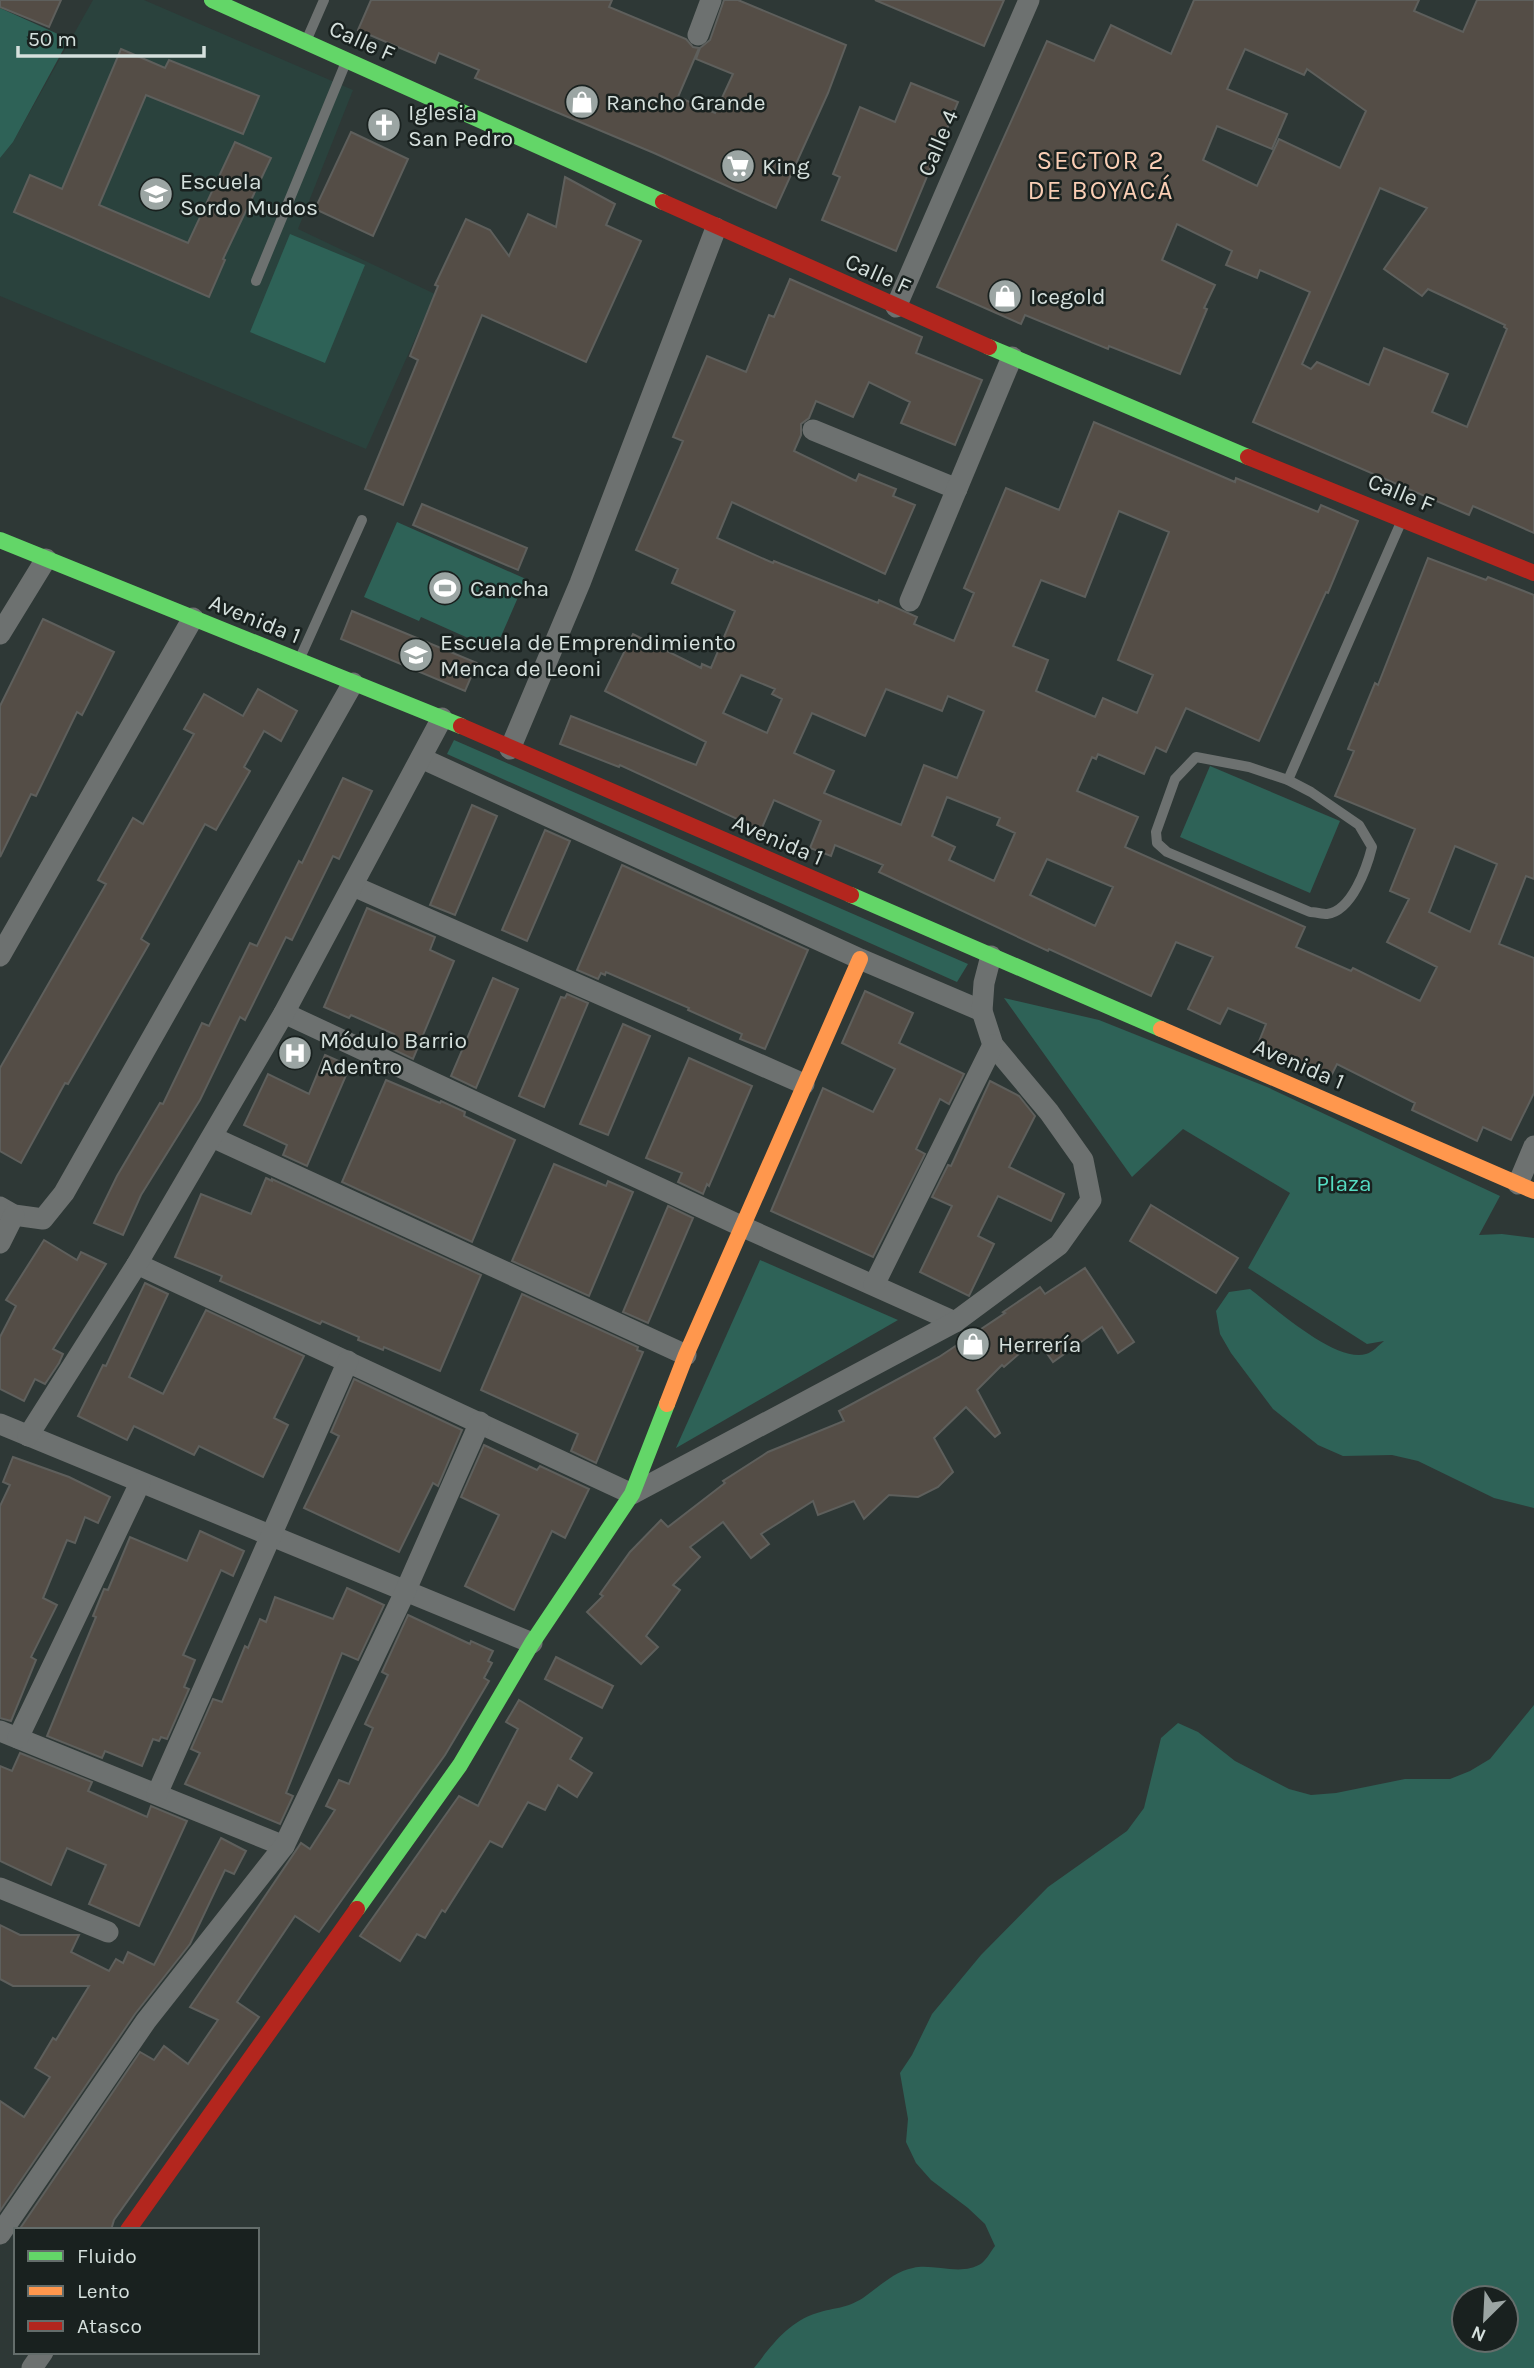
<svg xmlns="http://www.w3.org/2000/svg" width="1534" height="2368" font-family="Karla,sans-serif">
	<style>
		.built { fill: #2a423d }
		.green { fill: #2e6257; fill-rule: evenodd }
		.building { fill: #544d46; stroke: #5e5f5c; stroke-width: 2; fill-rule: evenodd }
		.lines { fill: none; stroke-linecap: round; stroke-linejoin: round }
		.lane { stroke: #6d7170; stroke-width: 10 }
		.street { stroke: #6d7170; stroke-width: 21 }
		.fast { stroke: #63d668; stroke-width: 16 }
		.slow { stroke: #ff974d; stroke-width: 16 }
		.jam { stroke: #b3261e; stroke-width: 16 }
		.labels { text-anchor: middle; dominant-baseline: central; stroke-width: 5; stroke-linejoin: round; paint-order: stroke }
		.street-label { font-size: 23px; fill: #d5e0dd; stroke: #19211f }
		.poi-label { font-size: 23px; fill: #d5e0dd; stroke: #19211f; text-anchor: start }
		.park-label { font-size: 23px; fill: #56ddc3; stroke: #19211f }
		.quarter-label { font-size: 26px; letter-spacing: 2px; fill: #faceb5; stroke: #19211f }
	</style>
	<rect width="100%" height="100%" fill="#2e3836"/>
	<path class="built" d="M 93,0 L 144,0 L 353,90 L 298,229 L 435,294 L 366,449 L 0,296 L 0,158 L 13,142 Z"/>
	<g class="green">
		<path d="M 0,8 L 69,39 L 13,142 L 0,158 Z"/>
		<path d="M 290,234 L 365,265 L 325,363 L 250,332 Z"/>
		<path d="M 397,522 L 526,579 L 495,650 L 421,617 L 419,621 L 364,597 Z"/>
		<path d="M 454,740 L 968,964 L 957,982 L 447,754 Z"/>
		<path d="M 1210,766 L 1340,821 L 1310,893 L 1180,837 Z"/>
		<path d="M 1004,998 L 1099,1020 L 1267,1087 L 1500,1196 L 1479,1235 L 1502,1234 L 1534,1238 L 1534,1508 L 1494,1498 L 1418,1461 L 1392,1455 L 1343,1456 L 1318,1445 L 1273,1409 L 1231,1353 L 1220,1334 L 1216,1311 L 1229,1292 L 1250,1289 C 1274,1307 1335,1363 1366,1354 C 1372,1353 1379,1345 1384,1341 L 1367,1344 L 1248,1268 L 1290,1193 L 1183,1129 L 1132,1177 Z"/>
		<path d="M 760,1260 L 898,1320 L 676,1448 Z"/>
		<path d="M 1534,1705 L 1534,2368 L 754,2368 C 772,2345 788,2322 817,2313 C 836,2307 845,2309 863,2298 C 879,2287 893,2272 913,2268 C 934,2263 962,2277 982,2263 C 987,2259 991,2251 995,2246 L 985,2224 L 968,2208 L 931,2180 L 916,2163 L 906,2142 L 908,2119 L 900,2073 L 912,2055 L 932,2014 L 981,1955 L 1048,1887 L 1127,1831 L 1144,1808 L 1161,1738 L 1178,1723 L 1198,1732 L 1235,1761 L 1289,1789 L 1311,1795 L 1336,1793 L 1405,1779 L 1450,1779 L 1470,1771 L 1490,1759 ZM 1464,2298 L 1506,2298 L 1506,2340 L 1464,2340 Z"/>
	</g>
	<g class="building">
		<path d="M 0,0 L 61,0 L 49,27 L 0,7 Z"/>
		<path d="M 371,0 L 612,0 L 609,7 L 686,39 L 693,47 L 699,48 L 678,97 L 715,113 L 733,74 L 696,59 L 700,48 L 710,40 L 724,0 L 738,0 L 846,45 L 828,93 L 776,208 L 654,153 L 475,78 L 479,70 L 439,53 L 435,63 L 358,30 Z"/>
		<path d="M 875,0 L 1004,0 L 984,46 Z"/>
		<path d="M 1194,0 L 1419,0 L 1414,11 L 1463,32 L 1477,0 L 1534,0 L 1534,533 L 1473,506 L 1469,515 L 1253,422 L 1310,292 L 1260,270 L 1257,278 L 1226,265 L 1232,251 L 1177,224 L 1162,260 L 1215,285 L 1204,308 L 1207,309 L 1180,374 L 1109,346 L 1108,349 L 1025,315 L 1021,324 L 937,287 L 1047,41 L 1094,61 L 1111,25 L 1171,54 ZM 1245,49 L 1304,75 L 1307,69 L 1366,111 L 1340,168 L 1279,139 L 1257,186 L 1203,160 L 1217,126 L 1272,149 L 1287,114 L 1227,89 ZM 1380,188 L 1427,208 L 1384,269 L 1422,296 L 1428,289 L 1505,325 L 1504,327 L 1507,329 L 1467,427 L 1432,412 L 1448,374 L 1384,348 L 1369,385 L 1317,362 L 1311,369 L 1302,364 Z"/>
		<path d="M 121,49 L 165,68 L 169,60 L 259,96 L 243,134 L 146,95 L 99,205 L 188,243 L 235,142 L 271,158 L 223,259 L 225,260 L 209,297 L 14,212 L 30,175 L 62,189 Z"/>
		<path d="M 911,83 L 958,102 L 896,251 L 822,220 L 840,177 L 833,174 L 860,107 L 895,122 Z"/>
		<path d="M 351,132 L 408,159 L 373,236 L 315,209 Z"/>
		<path d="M 565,177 L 615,204 L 606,225 L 641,241 L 586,362 L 482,315 L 403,505 L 365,489 L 418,360 L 410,356 L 438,286 L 435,285 L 466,219 L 490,230 L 509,256 L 528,214 L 556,227 Z"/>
		<path d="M 790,279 L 922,337 L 916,353 L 982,380 L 955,445 L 901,423 L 910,402 L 869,382 L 853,417 L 816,401 L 809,418 L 801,424 L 801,435 L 794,451 L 856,481 L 859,474 L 896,489 L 893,496 L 915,505 L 885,574 L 732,502 L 717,538 L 773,563 L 774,561 L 878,603 L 879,600 L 917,617 L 914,624 L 954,641 L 974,593 L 964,588 L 1006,488 L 1059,510 L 1094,422 L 1235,482 L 1236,478 L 1318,512 L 1321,505 L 1358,521 L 1328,593 L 1326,592 L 1259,741 L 1186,708 L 1166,752 L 1156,747 L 1144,774 L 1098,754 L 1096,759 L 1092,757 L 1077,791 L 1138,817 L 1125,847 L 1305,927 L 1296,947 L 1351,971 L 1353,968 L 1420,1001 L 1437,967 L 1387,942 L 1409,899 L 1390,891 L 1415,829 L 1335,796 L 1354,751 L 1348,749 L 1375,683 L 1378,685 L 1428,558 L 1486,580 L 1488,577 L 1534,595 L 1534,879 L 1526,876 L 1499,944 L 1534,958 L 1534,1093 L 1511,1140 L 1483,1127 L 1477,1141 L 1412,1110 L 1415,1103 L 1337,1064 L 1331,1076 L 1258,1044 L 1266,1024 L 1228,1008 L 1220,1024 L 1188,1009 L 1213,957 L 1176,942 L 1151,996 L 1049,949 L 1048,951 L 879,872 L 883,865 L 835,845 L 831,856 L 810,848 L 821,821 L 774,800 L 761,830 L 620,765 L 619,767 L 560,744 L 571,716 L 696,765 L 706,742 L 605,691 L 633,634 L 701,668 L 702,664 L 711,668 L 735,611 L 672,583 L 678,569 L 636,550 L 683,441 L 673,437 L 707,356 L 746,372 L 769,315 L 774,317 ZM 1119,511 L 1169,532 L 1118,660 L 1153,675 L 1137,713 L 1103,698 L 1095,717 L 1036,691 L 1048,660 L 1013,646 L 1041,580 L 1085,597 ZM 741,675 L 775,689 L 772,694 L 782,699 L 767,733 L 723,713 ZM 886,689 L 942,711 L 948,696 L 984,711 L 957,778 L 924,765 L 901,825 L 824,793 L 834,771 L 794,753 L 812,713 L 865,736 ZM 947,797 L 1000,818 L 997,825 L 1015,833 L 994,881 L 949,860 L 955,847 L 932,836 ZM 1455,846 L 1497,864 L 1470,932 L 1429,912 ZM 1047,859 L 1113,887 L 1095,926 L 1030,895 Z"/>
		<path d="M 422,504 L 527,548 L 518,570 L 413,525 Z"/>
		<path d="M 352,611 L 477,663 L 465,691 L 341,639 Z"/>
		<path d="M 43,619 L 114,652 L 82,715 L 77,712 L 36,796 L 31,794 L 0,857 L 0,706 Z"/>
		<path d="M 258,689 L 297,711 L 281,741 L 264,731 L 244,767 L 250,771 L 216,830 L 205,824 L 141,939 L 149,944 L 68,1084 L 65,1083 L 21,1163 L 0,1151 L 0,1068 L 106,884 L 98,880 L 133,818 L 143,824 L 194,734 L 184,729 L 204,694 L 243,716 Z"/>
		<path d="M 343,778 L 372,791 L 339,859 L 333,856 L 292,940 L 286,937 L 245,1020 L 240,1017 L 200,1100 L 141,1195 L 123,1235 L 94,1223 L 117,1176 L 160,1103 L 163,1104 L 202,1023 L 209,1026 L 250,943 L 257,946 L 299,861 L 302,863 Z"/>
		<path d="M 472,805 L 497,816 L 455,915 L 430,905 Z"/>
		<path d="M 545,830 L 570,841 L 527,941 L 502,930 Z"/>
		<path d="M 622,865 L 808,950 L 765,1049 L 740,1039 L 742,1034 L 688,1010 L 689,1008 L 606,972 L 605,975 L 601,973 L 598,979 L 577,970 Z"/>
		<path d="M 367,908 L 435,937 L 430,950 L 454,961 L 413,1059 L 388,1047 L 394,1034 L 351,1015 L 349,1018 L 324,1007 Z"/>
		<path d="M 493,978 L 518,989 L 476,1088 L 451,1076 Z"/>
		<path d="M 865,991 L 913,1013 L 899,1043 L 964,1074 L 949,1104 L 940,1099 L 916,1149 L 925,1154 L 873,1257 L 771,1211 L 823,1088 L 873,1112 L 895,1069 L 842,1043 Z"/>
		<path d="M 567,994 L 588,1003 L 544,1107 L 519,1096 L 561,997 L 565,998 Z"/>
		<path d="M 623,1024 L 650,1036 L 608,1135 L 580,1124 Z"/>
		<path d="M 325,1055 L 350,1066 L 307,1166 L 283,1155 L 287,1145 L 244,1125 L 268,1074 L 309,1094 Z"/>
		<path d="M 689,1058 L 752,1086 L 709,1186 L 707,1184 L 703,1194 L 678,1182 L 682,1173 L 646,1158 Z"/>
		<path d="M 386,1080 L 440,1103 L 441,1101 L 465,1112 L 464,1116 L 515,1140 L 472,1242 L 342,1182 Z"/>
		<path d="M 990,1081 L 1019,1096 L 1035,1116 L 1009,1167 L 1064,1194 L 1051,1221 L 998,1196 L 978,1236 L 994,1244 L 969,1296 L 920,1272 L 952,1206 L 932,1197 L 948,1165 L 951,1166 Z"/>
		<path d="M 554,1164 L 606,1186 L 608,1181 L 633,1192 L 589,1296 L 512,1261 Z"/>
		<path d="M 266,1178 L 272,1181 L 272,1179 L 481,1275 L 440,1371 L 384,1347 L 383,1350 L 358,1340 L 359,1337 L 322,1321 L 320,1324 L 220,1281 L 222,1276 L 175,1257 L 201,1194 L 251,1214 Z"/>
		<path d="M 1151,1205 L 1238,1258 L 1216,1293 L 1130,1241 Z"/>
		<path d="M 668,1206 L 693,1218 L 648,1323 L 623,1312 Z"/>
		<path d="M 44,1240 L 77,1260 L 81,1252 L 106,1264 L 53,1349 L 63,1354 L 59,1363 L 45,1384 L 35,1379 L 24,1401 L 0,1389 L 0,1337 L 16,1306 L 6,1300 Z"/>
		<path d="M 1085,1268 L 1134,1342 L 1118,1353 L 1102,1327 L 1053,1362 L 1041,1345 L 1032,1351 L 1028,1346 L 1004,1367 L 1002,1365 L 977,1390 L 1000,1433 L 995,1437 L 966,1407 L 934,1438 L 953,1472 L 938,1487 L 918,1497 L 889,1495 L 864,1519 L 854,1501 L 818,1515 L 813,1501 L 761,1534 L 769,1544 L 751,1558 L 723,1522 L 690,1547 L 700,1557 L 673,1585 L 680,1590 L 646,1636 L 658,1647 L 641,1664 L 587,1612 L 603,1596 L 600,1594 L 630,1552 L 661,1520 L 668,1527 L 725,1483 L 723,1481 L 768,1452 L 844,1421 L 839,1411 L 939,1357 L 1005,1313 L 1003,1312 L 1040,1287 L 1045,1294 Z"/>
		<path d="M 145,1283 L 168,1294 L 129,1377 L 163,1394 L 206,1310 L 304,1356 L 274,1418 L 288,1425 L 263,1477 L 199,1446 L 194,1455 L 134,1426 L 127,1440 L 78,1416 L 103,1365 L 106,1366 Z"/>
		<path d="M 522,1294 L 638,1347 L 637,1350 L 643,1352 L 596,1463 L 571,1451 L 578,1434 L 481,1390 Z"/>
		<path d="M 354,1379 L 462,1430 L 438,1486 L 433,1483 L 399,1552 L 304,1508 L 339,1436 L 331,1432 Z"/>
		<path d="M 484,1445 L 537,1470 L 540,1466 L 589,1489 L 565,1538 L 552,1531 L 514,1610 L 465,1586 L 499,1515 L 461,1497 Z"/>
		<path d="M 13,1457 L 69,1477 L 110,1497 L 98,1523 L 85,1517 L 75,1543 L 67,1540 L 43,1598 L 57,1605 L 31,1657 L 36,1660 L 11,1721 L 0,1718 L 0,1506 L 10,1485 L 3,1482 Z"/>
		<path d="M 200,1531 L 244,1551 L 233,1576 L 221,1570 L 183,1655 L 195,1660 L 184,1687 L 189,1689 L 167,1739 L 161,1737 L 159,1741 L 153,1739 L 142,1766 L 105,1751 L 102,1758 L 47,1736 L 96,1617 L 93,1616 L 104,1589 L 108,1590 L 130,1537 L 187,1561 Z"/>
		<path d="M 347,1588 L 384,1605 L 358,1660 L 342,1653 L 286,1793 L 293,1796 L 280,1824 L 185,1784 L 200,1753 L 191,1749 L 213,1699 L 222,1702 L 245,1646 L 248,1648 L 260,1619 L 266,1622 L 275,1597 L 333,1619 Z"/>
		<path d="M 408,1615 L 470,1644 L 471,1641 L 493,1651 L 488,1661 L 492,1663 L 484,1678 L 489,1681 L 445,1755 L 319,1932 L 295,1916 L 237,2002 L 259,2017 L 114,2220 L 111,2230 L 19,2230 L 140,2052 L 154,2060 L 164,2046 L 188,2064 L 218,2020 L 190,2007 L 301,1843 L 310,1849 L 335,1810 L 326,1806 L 339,1780 L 349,1784 L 373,1728 L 365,1724 L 388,1675 L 382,1672 Z"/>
		<path d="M 556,1657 L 613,1686 L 602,1708 L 545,1679 Z"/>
		<path d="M 519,1700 L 582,1738 L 570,1759 L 592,1773 L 577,1797 L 558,1785 L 545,1810 L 528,1802 L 502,1847 L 490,1841 L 445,1912 L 442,1910 L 425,1938 L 417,1934 L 400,1961 L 360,1936 L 459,1796 L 478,1806 L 518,1729 L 506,1722 Z"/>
		<path d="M 20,1753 L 92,1782 L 88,1791 L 147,1817 L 151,1806 L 187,1821 L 139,1926 L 89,1904 L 106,1865 L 67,1848 L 51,1885 L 0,1861 L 0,1766 L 12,1771 Z"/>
		<path d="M 221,1838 L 246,1851 L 234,1874 L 225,1870 L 190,1944 L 135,2014 L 0,2211 L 0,2101 L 24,2117 L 50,2077 L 35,2068 L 53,2038 L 56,2040 L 89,1986 L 13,1986 L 0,1979 L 0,1925 L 20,1935 L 79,1935 L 71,1952 L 109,1971 L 116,1959 L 123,1963 L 128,1952 L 154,1965 Z"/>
	</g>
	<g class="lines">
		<g class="lane">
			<path d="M 307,39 L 324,0"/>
			<path d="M 256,281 L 346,62"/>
			<path d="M 300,658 L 362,520"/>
			<path d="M 1196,757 L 1249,767 L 1288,780 L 1311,792 L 1359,825 L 1372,847 C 1367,867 1352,911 1327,914 C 1322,914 1315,912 1310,912 L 1167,852 L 1157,843 L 1156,832 L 1175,779 Z"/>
			<path d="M 1288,780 L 1402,520"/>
		</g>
		<g class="street">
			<path d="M 698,35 L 711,0"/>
			<path d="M 896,307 L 1029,0"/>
			<path d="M 813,430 L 957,489"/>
			<path d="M 910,601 L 1012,357"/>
			<path d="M 0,634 L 46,559"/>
			<path d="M 510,749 L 580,583 L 716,228"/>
			<path d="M 421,758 L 860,959 L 982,1011"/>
			<path d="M 353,886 L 804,1084"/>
			<path d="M 0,956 L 193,618"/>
			<path d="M 284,1013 L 741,1226 L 955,1322"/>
			<path d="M 212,1137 L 686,1355"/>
			<path d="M 1518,1184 L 1534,1146"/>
			<path d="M 0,1207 L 14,1215 L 43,1219 L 64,1193 L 353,683"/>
			<path d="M 0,1243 L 14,1215"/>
			<path d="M 137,1264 L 632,1494 L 955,1322 L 1059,1245 L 1091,1200 L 1083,1160 L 1049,1112 L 993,1045 L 982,1011 L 984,983 L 991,956"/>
			<path d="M 874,1285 L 993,1045"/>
			<path d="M 0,1424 L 532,1643"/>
			<path d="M 28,1436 L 137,1264 L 284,1013 L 442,718"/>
			<path d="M 0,1731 L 284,1846"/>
			<path d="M 18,1738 L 140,1483"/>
			<path d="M 157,1794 L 348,1361"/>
			<path d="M 0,1888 L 108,1932"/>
			<path d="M 0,2234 L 146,2021 L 284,1846 L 405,1592 L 480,1422"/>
			<path d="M 32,2368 L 43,2352"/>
		</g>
		<g class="fast">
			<path d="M 212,0 L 663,202"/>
			<path d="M 989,347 L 1248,457"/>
			<path d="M 0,540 L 461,726"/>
			<path d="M 851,895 L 1161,1029"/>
			<path d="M 357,1909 L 460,1765 L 532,1643 L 632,1494 L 667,1404"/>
		</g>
		<g class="slow">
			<path d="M 1161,1029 L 1534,1191"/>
			<path d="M 667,1404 L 686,1355 L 860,959"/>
		</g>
		<g class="jam">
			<path d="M 663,202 L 989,347"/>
			<path d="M 1248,457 L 1534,573"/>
			<path d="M 461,726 L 851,895"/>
			<path d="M 128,2230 L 357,1909"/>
		</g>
	</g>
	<defs>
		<g id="shop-disc" transform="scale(1.75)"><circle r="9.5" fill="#9ba5a3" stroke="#19211f"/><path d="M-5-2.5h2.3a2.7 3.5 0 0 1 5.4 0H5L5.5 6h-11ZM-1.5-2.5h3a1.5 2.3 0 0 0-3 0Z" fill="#fff"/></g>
		<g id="church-disc" transform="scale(1.75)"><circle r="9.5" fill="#9ba5a3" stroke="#19211f"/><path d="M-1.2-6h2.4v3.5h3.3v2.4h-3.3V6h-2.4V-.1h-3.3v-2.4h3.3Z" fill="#fff"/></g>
		<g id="supermarket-disc" transform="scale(1.75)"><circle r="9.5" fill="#9ba5a3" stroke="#19211f"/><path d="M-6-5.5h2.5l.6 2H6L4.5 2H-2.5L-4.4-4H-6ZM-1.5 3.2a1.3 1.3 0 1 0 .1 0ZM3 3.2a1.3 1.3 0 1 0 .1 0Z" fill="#fff"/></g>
		<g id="school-disc" transform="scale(1.75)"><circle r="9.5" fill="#9ba5a3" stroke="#19211f"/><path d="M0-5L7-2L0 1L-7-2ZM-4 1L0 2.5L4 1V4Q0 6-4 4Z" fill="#fff"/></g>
		<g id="stadium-disc" transform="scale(1.75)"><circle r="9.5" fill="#9ba5a3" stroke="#19211f"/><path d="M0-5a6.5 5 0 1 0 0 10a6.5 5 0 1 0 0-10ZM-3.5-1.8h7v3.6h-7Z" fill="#fff"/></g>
		<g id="hospital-disc" transform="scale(1.75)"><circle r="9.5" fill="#9ba5a3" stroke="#19211f"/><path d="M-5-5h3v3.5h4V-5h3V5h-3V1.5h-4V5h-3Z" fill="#fff"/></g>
	</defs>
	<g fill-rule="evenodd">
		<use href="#shop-disc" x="582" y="102"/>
		<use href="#church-disc" x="384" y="125"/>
		<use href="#supermarket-disc" x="738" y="166"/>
		<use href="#school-disc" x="156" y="194"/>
		<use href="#shop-disc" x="1005" y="296"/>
		<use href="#stadium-disc" x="445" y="588"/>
		<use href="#school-disc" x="416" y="655"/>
		<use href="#hospital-disc" x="295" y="1053"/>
		<use href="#shop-disc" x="973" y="1344"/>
	</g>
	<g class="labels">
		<g class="street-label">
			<text transform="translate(362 41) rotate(24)">Calle F</text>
			<text transform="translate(938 143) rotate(-67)">Calle 4</text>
			<text transform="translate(878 274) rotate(24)">Calle F</text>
			<text transform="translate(1401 493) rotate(22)">Calle F</text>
			<text transform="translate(255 619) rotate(22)">Avenida 1</text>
			<text transform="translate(778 840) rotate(23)">Avenida 1</text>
			<text transform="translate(1299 1064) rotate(23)">Avenida 1</text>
		</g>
		<g class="poi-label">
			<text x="606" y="102">Rancho Grande</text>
			<text x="408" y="112">Iglesia<tspan x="408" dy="26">San Pedro</tspan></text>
			<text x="762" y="166">King</text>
			<text x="180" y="181">Escuela<tspan x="180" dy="26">Sordo Mudos</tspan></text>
			<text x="1030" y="296">Icegold</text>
			<text x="470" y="588">Cancha</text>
			<text x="440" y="642">Escuela de Emprendimiento<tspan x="440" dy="26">Menca de Leoni</tspan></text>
			<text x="320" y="1040">Módulo Barrio<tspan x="320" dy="26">Adentro</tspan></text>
			<text x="998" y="1344">Herrería</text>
		</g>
		<g class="park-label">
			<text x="1344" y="1183">Plaza</text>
		</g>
		<g class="quarter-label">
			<text x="1101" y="160">SECTOR 2<tspan x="1101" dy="30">DE BOYACÁ</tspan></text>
		</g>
	</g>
	<rect x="14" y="2228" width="245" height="126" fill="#19211f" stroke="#646d6b" stroke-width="2"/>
	<rect x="28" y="2251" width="35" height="10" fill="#63d668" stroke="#646d6b" stroke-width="2"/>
	<text x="77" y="2263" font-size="21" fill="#d5e0dd">Fluido</text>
	<rect x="28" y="2286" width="35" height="10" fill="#ff974d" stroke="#646d6b" stroke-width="2"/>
	<text x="77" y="2298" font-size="21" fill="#d5e0dd">Lento</text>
	<rect x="28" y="2321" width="35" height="10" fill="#b3261e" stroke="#646d6b" stroke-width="2"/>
	<text x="77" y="2333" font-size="21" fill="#d5e0dd">Atasco</text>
	<g transform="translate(1485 2319) rotate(204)"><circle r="33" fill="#19211f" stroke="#646d6b" stroke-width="2"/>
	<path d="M0-5L12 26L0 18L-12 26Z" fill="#9ba5a3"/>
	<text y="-10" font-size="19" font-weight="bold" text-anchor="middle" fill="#d5e0dd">N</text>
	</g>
	<path d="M18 46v10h186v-10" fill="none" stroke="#d5e0dd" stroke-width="3.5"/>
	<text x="28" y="46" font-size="21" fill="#d5e0dd" stroke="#19211f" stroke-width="5" paint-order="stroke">50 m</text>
</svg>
